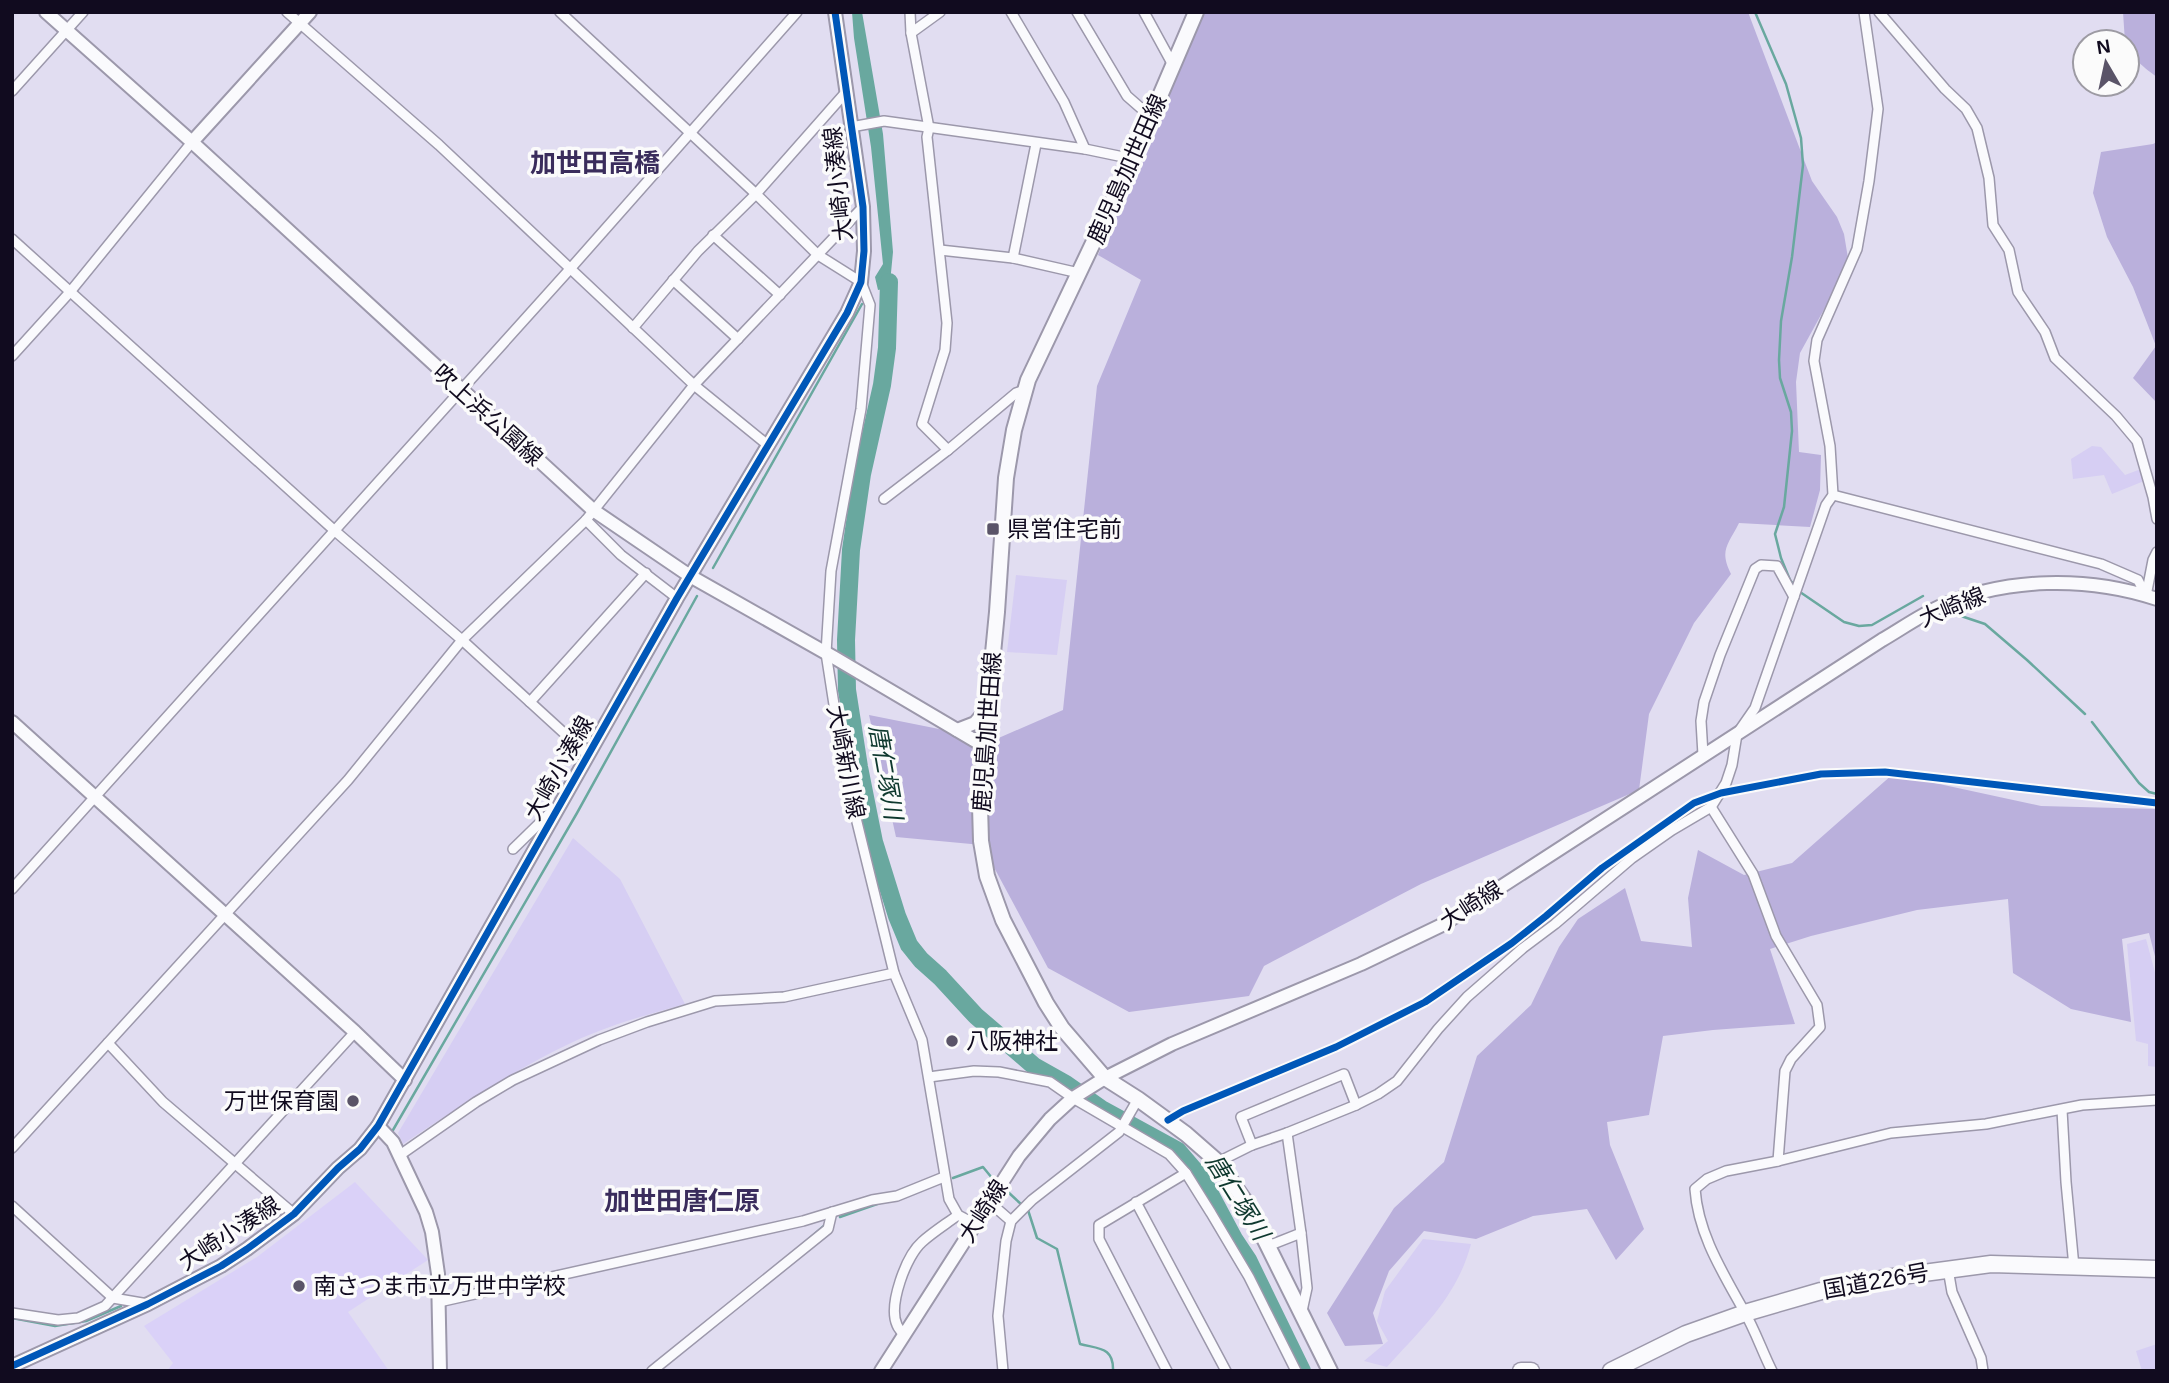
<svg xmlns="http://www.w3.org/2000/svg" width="2169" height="1383" font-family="Helvetica,'Noto Sans JP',sans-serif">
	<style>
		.built { fill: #dad1f8 }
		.green { fill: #d6cef3 }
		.forest { fill: #bab0dc }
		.water { fill: #69a89f }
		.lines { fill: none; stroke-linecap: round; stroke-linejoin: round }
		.stream { stroke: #69a89f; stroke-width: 2.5 }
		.river { stroke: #69a89f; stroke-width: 18 }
		.street-casing { stroke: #9c98ab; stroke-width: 12 }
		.secondary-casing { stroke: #9c98ab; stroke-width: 16 }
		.primary-casing { stroke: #9c98ab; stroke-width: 18 }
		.highway-casing { stroke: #9c98ab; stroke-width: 19 }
		.street { stroke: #fafafd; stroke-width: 9 }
		.secondary { stroke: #fafafd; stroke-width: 12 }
		.primary { stroke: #fafafd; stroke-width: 14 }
		.highway { stroke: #fafafd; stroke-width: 16 }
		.cycleway-casing { stroke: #fbfbfb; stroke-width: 11 }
		.cycleway { stroke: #0057b8; stroke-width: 7 }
		.poi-dot { fill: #5a5468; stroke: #fbfbfb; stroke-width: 2.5 }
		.labels { text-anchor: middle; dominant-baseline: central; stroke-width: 7; stroke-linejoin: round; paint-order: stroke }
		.street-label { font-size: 23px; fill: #110b1f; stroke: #fbfbfb }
		.poi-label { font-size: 23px; fill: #110b1f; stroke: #fbfbfb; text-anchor: start }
		.water-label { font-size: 24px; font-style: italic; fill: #0e382e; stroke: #fbfbfb }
		.quarter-label { font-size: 26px; font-weight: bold; fill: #3a2c5c; stroke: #fbfbfb }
	</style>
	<rect width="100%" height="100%" fill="#e1ddf1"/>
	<path class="built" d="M 355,1182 L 428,1260 L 348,1312 L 389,1371 L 167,1371 L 173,1363 L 144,1326 L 257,1257 Z"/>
	<g class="green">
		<path d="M 2092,446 L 2101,447 L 2125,475 L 2141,469 L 2144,481 L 2112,494 L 2104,475 L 2073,479 L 2071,459 Z"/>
		<path d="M 1016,575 L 1067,580 L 1057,655 L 1007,652 Z"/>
		<path d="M 573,838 L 620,879 L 685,1004 C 646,1015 609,1025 573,1042 C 513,1070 458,1108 403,1144 L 398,1133 Z"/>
		<path d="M 2146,939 L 2157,980 L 2157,1067 L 2148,1066 L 2148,1044 L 2136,1041 L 2127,944 Z"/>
		<path d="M 1423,1239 L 1471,1244 C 1457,1297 1422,1328 1387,1367 L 1364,1361 L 1388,1341 L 1377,1321 L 1385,1291 Z"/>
		<path d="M 2157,1344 L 2157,1371 L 2142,1371 L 2136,1351 Z"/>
	</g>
	<g class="forest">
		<path d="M 1199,12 L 1748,12 L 1812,181 L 1837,217 L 1844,234 L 1849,264 L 1800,353 L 1796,382 L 1799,452 L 1821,455 L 1820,490 L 1810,527 L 1739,523 C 1728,545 1719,550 1731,574 L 1694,623 L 1649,714 L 1639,790 L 1421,884 L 1264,966 L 1249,996 L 1129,1012 L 1048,968 L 982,845 L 896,837 L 869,715 L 994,740 L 1063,710 L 1097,386 L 1141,280 L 1098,255 Z"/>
		<path d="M 2123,12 L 2157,12 L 2157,77 C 2146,69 2128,56 2127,42 L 2125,42 Z"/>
		<path d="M 2157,142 L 2157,403 L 2133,378 L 2156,346 L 2133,287 L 2107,237 L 2093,193 L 2101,152 L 2153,144 Z"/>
		<path d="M 1893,774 L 2041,806 L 2157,809 L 2157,964 L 2149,933 L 2122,939 L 2131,1022 L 2071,1009 L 2013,973 L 2008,899 L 1917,910 L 1811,936 L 1770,949 L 1795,1024 L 1713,1030 L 1663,1036 L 1649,1115 L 1607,1122 L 1610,1145 L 1644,1229 L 1616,1260 L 1587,1209 L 1533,1216 L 1476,1239 L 1424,1231 L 1389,1271 L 1373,1313 L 1383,1344 L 1345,1346 L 1327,1313 L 1394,1208 L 1444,1162 L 1477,1056 L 1531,1005 L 1559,947 L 1578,919 L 1625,888 L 1641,941 L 1692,947 L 1688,898 L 1698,850 L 1744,875 L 1792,863 Z"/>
	</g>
	<path class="water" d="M 852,12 L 862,12 L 883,134 L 893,252 L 888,304 L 883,289 L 878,290 L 875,277 L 883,264 L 871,147 L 854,38 Z"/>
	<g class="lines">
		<g class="stream">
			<path d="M 1755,12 L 1786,84 L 1801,138 L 1803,165 L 1792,257 L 1781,321 L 1779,360 L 1780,378 L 1791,412 L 1792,431 L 1784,507 L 1775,534 L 1781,558 L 1790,580 L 1796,587"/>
			<path d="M 713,568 L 862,304"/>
			<path d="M 1800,592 L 1844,622 L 1859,626 L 1872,625 L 1923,596"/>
			<path d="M 1955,614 L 1985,624 L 2027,660 L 2085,714"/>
			<path d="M 2092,722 L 2139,783 L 2149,792 L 2157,794"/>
			<path d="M 393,1130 L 577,813 L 697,596"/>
			<path d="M 953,1178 L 983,1167 L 992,1178"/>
			<path d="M 1008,1192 L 1022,1205"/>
			<path d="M 1028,1210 L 1037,1238 L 1057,1249 L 1080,1344 C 1099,1349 1114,1347 1113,1371"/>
			<path d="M 840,1217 L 880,1203"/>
			<path d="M 803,1244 L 825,1225"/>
			<path d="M 12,1318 L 55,1326 L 86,1321 L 121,1306"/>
		</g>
		<path class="river" d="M 889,282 L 887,348 L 882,385 L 862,474 L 851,550 L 846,640 L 847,690 L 859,767 L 874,842 L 897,916 L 909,945 L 921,960 L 940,977 L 976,1016 L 1034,1066 L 1066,1084 L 1103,1110 L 1178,1151 L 1202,1179 L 1234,1239 L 1248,1260 L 1302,1371"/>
		<g class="street-casing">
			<g id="street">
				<path d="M 287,12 L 439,145 L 694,385 L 769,446"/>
				<path d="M 560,12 L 756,194 L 818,255 L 861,282 L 870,305 L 861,409 L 831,571 L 826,653 L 844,769 L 894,973 L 922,1040 L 949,1199 L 958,1215 L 975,1224"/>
				<path d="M 910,12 L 911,33"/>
				<path d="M 940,12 L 911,33 L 929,128 L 927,137 L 947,323 L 945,350 L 922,424 L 948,450 L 1016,393 L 1025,390"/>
				<path d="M 1011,12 L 1064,102 L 1085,149"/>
				<path d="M 1077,12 L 1127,96 L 1151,117"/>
				<path d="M 1144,12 L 1173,65"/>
				<path d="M 1879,12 L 1945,89 L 1966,109 L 1977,128 L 1989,178 L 1993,225 L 2009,250 L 2018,292 L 2045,332 L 2055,358 L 2116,416 L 2137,441 L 2153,497 L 2157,519"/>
				<path d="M 12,91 L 83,12"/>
				<path d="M 851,127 L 884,121 L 1085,149 L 1133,159"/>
				<path d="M 713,235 L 780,295"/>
				<path d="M 12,239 L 335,531 L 462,640 L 588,755"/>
				<path d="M 940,250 L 1013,258 L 1079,273"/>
				<path d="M 1013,258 L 1036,144"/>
				<path d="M 673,280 L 738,339"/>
				<path d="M 633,328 L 698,251 L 756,194 L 847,91"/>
				<path d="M 12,356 L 70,292 L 192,142"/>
				<path d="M 1833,495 L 2101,564 L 2138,580 L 2146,596"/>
				<path d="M 884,499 L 948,450"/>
				<path d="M 586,520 L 621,555 L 677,598"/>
				<path d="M 2146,596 L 2153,560 L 2157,552"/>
				<path d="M 530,702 L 646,573"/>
				<path d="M 1703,755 L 1701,721 L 1704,702 L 1720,655 L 1755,569 L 1761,565 L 1777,566 L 1794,597"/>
				<path d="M 1711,807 L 1753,874 L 1776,936 L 1817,1005 L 1820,1027 L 1791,1059 L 1785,1071 L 1778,1161"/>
				<path d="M 513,849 L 552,811"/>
				<path d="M 12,889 L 570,269 L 797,12"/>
				<path d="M 108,1043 L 163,1102 L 294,1214"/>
				<path d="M 929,1077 L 974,1071 L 999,1072 L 1050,1082 L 1073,1098 L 1169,1154 L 1186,1173 L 1211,1213 L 1249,1277 L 1296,1371"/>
				<path d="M 2062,1110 L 2066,1182 L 2074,1267"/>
				<path d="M 1252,1145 L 1241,1117 L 1344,1074 L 1356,1105"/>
				<path d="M 12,1148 L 348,780 L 462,640 L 586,520 L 694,385 L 863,207"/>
				<path d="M 400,1155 L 476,1102 L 513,1080 L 599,1040 L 647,1022 L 715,1001 L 784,997 L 894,973"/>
				<path d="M 1218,1162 L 1252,1145 L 1287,1133 L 1356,1105 L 1378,1094 L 1397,1081 L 1438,1029 L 1467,997 L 1523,948 L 1555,924 L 1632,858 L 1672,830 L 1711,807 L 1726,783 L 1732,765 L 1737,734 L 1755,708 L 1826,505 L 1833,495 L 1830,446 L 1814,361 L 1817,340 L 1857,249 L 1869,181 L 1878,109 L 1864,12"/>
				<path d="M 988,1201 L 1011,1221"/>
				<path d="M 1136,1202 L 1226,1371"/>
				<path d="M 12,1206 L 113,1298 L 148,1304"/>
				<path d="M 1301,1233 L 1307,1288 L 1302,1311"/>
				<path d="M 1268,1246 L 1301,1233 L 1287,1133"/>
				<path d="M 1948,1269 L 1952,1292 L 1981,1358 L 1983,1371"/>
				<path d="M 439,1302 L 803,1221 L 872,1200 L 897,1196 L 944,1177"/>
				<path d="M 12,1313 L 58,1320 L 78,1318 L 105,1306 L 355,1032"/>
				<path d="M 903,1334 C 901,1331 898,1328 897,1325 C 888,1305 906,1256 922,1242 C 933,1232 946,1224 958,1215"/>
				<path d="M 652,1371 L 828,1229 L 832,1212"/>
				<path d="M 1003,1371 L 998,1316 L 1006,1241 L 1011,1221 L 1032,1200 L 1119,1132 L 1138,1099"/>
				<path d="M 1167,1371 L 1099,1239 L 1099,1225 L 1186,1173"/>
				<path d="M 1772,1371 C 1762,1351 1755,1330 1744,1311 C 1723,1273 1698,1234 1695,1189 L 1707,1179 L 1726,1171 L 1778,1161 L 1891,1133 L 1986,1124 L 2082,1105 L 2157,1100"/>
			</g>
		</g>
		<g class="secondary-casing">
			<g id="secondary">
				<path d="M 46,12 L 192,142 L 593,510 L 690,576 L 835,658 L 984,746"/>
				<path d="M 192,142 L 310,12"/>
				<path d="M 12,722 L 355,1032 L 405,1080"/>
				<path d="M 957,730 L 975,723 L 987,709"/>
				<path d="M 378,1126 L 393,1142 L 426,1212 L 432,1232 L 438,1274 L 440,1371"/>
				<path d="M 12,1366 L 148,1304 L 221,1266 L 247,1249 L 294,1214 L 338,1168 L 360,1149 L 378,1126 L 677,598 L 847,313 L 861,282 L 864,251 L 863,207 L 835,12"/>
				<path d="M 881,1371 L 1019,1156 L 1050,1119 L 1073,1098 L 1105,1078 L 1172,1044 L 1361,964 L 1442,925 L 1882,640 C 1901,629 1919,616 1939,607 C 2006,577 2087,576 2157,599"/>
			</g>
		</g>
		<g class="primary-casing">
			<path id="primary" d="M 1196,12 L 1133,159 L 1028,380 L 1014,430 L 1006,478 L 997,612 L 984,746 L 980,806 L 981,841 L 987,876 L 1003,920 L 1046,1003 L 1062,1028 L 1105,1078 L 1138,1099 L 1186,1134 L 1218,1162 L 1247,1204 L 1330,1371"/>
		</g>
		<g class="highway-casing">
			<g id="highway">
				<path d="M 1521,1371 L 1531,1371"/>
				<path d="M 1611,1371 L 1686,1334 L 1745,1313 L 1821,1291 L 1886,1278 L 1991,1264 L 2157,1269"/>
			</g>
		</g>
		<use href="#street" class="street"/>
		<use href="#secondary" class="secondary"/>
		<use href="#primary" class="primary"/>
		<use href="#highway" class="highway"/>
		<g class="cycleway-casing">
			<g id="cycleway">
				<path d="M 1168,1120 L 1183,1111 L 1336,1047 L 1425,1002 L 1512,943 L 1546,916 L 1602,868 L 1694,803 L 1721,793 L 1821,774 L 1885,772 L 2157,803"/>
				<path d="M 12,1366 L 148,1304 L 221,1266 L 247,1249 L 294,1214 L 338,1168 L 360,1149 L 378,1126 L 677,598 L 847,313 L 861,282 L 864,251 L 863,207 L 835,12"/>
			</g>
		</g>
		<use href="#cycleway" class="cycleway"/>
	</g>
	<g class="poi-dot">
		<rect x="986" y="522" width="14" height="14" rx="3.5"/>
		<circle cx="952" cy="1041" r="7"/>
		<circle cx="353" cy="1101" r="7"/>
		<circle cx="299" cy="1286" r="7"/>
	</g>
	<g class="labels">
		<g class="street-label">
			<text transform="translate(1127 169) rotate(-66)">鹿児島加世田線</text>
			<text transform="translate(838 184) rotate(-96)">大崎小湊線</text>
			<text transform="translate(488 415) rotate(42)">吹上浜公園線</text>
			<text transform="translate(1952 607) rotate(-22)">大崎線</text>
			<text transform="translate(987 732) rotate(-86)">鹿児島加世田線</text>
			<text transform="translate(846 762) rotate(79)">大崎新川線</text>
			<text transform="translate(559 768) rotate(-61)">大崎小湊線</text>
			<text transform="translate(1471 905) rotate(-33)">大崎線</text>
			<text transform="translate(983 1211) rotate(-57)">大崎線</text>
			<text transform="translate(229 1233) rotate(-33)">大崎小湊線</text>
			<text transform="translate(1876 1281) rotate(-10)">国道226号</text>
		</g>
		<g class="poi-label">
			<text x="1007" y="529">県営住宅前</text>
			<text x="966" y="1041">八阪神社</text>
			<text x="339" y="1101" text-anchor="end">万世保育園</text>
			<text x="313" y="1286">南さつま市立万世中学校</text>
		</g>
		<g class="water-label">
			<text transform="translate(886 772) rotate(80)">唐仁塚川</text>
			<text transform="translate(1238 1197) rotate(58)">唐仁塚川</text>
		</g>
		<g class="quarter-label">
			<text x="595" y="163">加世田高橋</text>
			<text x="682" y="1201">加世田唐仁原</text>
		</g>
	</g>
	<rect width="2169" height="1383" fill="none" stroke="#110b1f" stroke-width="28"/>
	<g transform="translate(2106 63) rotate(351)"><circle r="33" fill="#fbfbfb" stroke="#9d9ba3" stroke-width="2"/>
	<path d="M0-5L12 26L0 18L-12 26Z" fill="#5a5468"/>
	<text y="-10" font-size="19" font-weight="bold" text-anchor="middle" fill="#110b1f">N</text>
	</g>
</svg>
